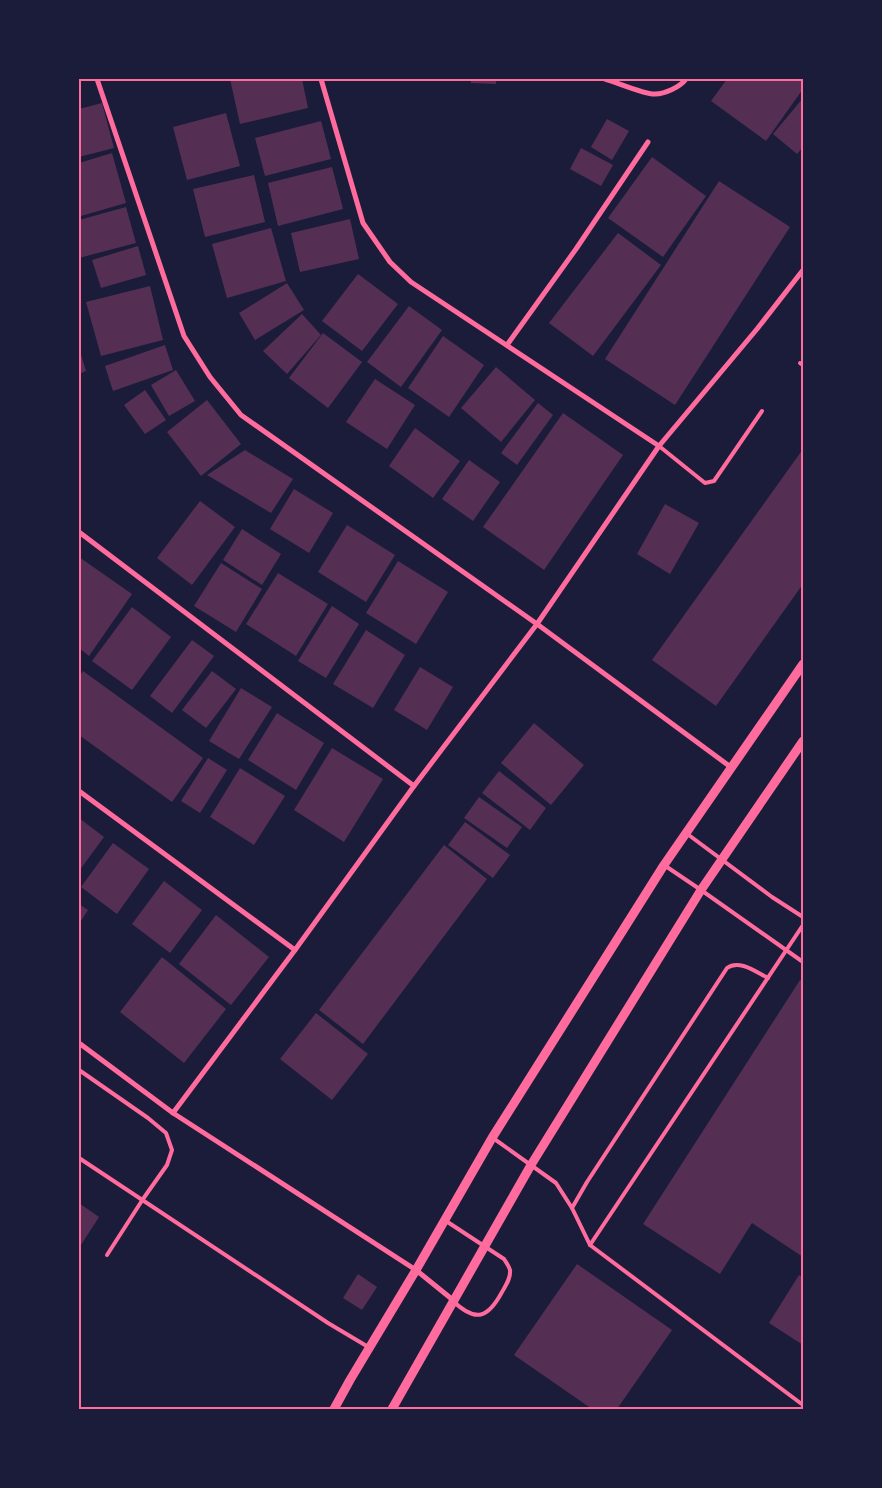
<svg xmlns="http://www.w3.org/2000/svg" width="882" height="1488" font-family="'Asap Condensed',sans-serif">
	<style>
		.building { fill: #542f53 }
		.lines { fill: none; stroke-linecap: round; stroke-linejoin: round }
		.service { stroke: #ff6b9d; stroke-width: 4 }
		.minor { stroke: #ff6b9d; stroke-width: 5 }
		.tertiary { stroke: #ff6b9d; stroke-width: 9 }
		.neatline { fill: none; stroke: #ff6b9d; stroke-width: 2 }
	</style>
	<rect width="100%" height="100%" fill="#1b1b3a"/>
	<g class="building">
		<path d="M 230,79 L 302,79 L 308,108 L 240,124 Z"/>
		<path d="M 471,79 L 496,79 L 496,84 L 471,83 Z"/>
		<path d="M 727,79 L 803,79 L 803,89 L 766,141 L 711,101 Z"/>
		<path d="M 803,98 L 803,147 L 797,154 L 773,134 Z"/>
		<path d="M 102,103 L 114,148 L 79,157 L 79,109 Z"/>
		<path d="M 226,113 L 240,166 L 187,180 L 173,127 Z"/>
		<path d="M 607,119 L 629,131 L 612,160 L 591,147 Z"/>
		<path d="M 321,121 L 331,159 L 265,176 L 255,138 Z"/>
		<path d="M 581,148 L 613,165 L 601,186 L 570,169 Z"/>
		<path d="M 112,153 L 126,203 L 81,216 L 79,207 L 79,163 Z"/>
		<path d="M 652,157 L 706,196 L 663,257 L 608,218 Z"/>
		<path d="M 332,167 L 343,209 L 278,226 L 268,183 Z"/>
		<path d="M 254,175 L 265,222 L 205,237 L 193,189 Z"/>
		<path d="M 719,181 L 790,227 L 675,405 L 605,359 Z"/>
		<path d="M 126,207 L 136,243 L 79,258 L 79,220 Z"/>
		<path d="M 350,219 L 359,259 L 300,272 L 291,233 Z"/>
		<path d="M 271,228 L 286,281 L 227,298 L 212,244 Z"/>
		<path d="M 618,233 L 661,265 L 593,356 L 549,323 Z"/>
		<path d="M 138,246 L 146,275 L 101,288 L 92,260 Z"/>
		<path d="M 358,274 L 398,304 L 362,351 L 322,321 Z"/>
		<path d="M 287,283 L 304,310 L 255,340 L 239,313 Z"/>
		<path d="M 150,286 L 163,340 L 101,356 L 86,302 Z"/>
		<path d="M 409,306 L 442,330 L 401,387 L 367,362 Z"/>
		<path d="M 302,314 L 321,335 L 287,374 L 263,351 Z"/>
		<path d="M 323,333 L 362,362 L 328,408 L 289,378 Z"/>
		<path d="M 443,336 L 484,365 L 449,417 L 408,388 Z"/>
		<path d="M 165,345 L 173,370 L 113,391 L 105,366 Z"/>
		<path d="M 79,348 L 86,371 L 79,374 Z"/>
		<path d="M 496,367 L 535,400 L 501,442 L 461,408 Z"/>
		<path d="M 176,370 L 195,401 L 169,416 L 151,385 Z"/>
		<path d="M 375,379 L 415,405 L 387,449 L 346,422 Z"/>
		<path d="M 145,390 L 166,420 L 145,434 L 124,405 Z"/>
		<path d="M 207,400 L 241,444 L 201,476 L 167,432 Z"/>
		<path d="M 538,403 L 553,415 L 517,465 L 501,453 Z"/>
		<path d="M 563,413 L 623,455 L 544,570 L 483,527 Z"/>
		<path d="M 415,428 L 460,461 L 433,498 L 389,466 Z"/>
		<path d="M 803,449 L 803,584 L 716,706 L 652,660 Z"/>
		<path d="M 245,450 L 293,479 L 271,513 L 207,475 Z"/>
		<path d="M 469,460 L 500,482 L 473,521 L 442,499 Z"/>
		<path d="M 294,489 L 333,513 L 309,553 L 270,529 Z"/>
		<path d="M 200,501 L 235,527 L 192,585 L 157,558 Z"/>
		<path d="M 665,504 L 699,523 L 670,574 L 637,554 Z"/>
		<path d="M 347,525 L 395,555 L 366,602 L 318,572 Z"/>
		<path d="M 242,529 L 281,554 L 262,585 L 223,560 Z"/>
		<path d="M 79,557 L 132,594 L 89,656 L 79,648 Z"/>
		<path d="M 398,561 L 448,592 L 416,644 L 366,613 Z"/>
		<path d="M 221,563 L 262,589 L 236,632 L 194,606 Z"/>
		<path d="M 278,573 L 328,604 L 296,656 L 246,624 Z"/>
		<path d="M 332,606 L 359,624 L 326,678 L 298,661 Z"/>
		<path d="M 132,607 L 171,637 L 132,690 L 92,661 Z"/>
		<path d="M 366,630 L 405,655 L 373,708 L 333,684 Z"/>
		<path d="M 192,640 L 214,656 L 172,713 L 150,696 Z"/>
		<path d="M 420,667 L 453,687 L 427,730 L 394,710 Z"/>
		<path d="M 83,671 L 203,758 L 172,802 L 79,735 L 79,677 Z"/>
		<path d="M 212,671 L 236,689 L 206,728 L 182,710 Z"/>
		<path d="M 241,688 L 272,707 L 239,759 L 209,741 Z"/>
		<path d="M 277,713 L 324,743 L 296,790 L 248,760 Z"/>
		<path d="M 534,723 L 584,765 L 551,805 L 501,763 Z"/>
		<path d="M 332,748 L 383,779 L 344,842 L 294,810 Z"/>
		<path d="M 208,758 L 227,770 L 200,813 L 181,801 Z"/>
		<path d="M 240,768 L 285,796 L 254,845 L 210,817 Z"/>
		<path d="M 499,771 L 546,808 L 530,830 L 482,793 Z"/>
		<path d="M 479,797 L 522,827 L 507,848 L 464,818 Z"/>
		<path d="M 79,818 L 104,837 L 79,871 Z"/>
		<path d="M 465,822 L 510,855 L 493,878 L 448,845 Z"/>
		<path d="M 113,843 L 149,869 L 117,914 L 81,887 Z"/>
		<path d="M 444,845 L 487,879 L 363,1044 L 319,1010 Z"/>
		<path d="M 164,881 L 202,910 L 170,953 L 132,924 Z"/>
		<path d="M 79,904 L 88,910 L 79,924 Z"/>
		<path d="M 216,915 L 269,957 L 231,1005 L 179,964 Z"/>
		<path d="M 162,957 L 226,1009 L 184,1063 L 120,1012 Z"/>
		<path d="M 800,980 L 803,982 L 803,1257 L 752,1223 L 720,1274 L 643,1224 Z"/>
		<path d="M 316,1013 L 368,1054 L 332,1100 L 280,1059 Z"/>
		<path d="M 79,1203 L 99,1217 L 79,1248 Z"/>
		<path d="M 577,1264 L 672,1330 L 617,1409 L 592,1409 L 514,1355 Z"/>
		<path d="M 358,1274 L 377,1287 L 362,1310 L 343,1298 Z"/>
		<path d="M 799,1275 L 803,1278 L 803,1345 L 769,1323 Z"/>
	</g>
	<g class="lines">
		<g class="service">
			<path d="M 800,363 L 803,365"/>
			<path d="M 659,446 L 705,483 L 714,481 L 762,411"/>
			<path d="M 686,833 L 772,897 L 803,917"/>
			<path d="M 664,865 L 701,890 L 803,962"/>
			<path d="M 79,1070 L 148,1118 L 166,1133 L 172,1150 L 167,1165 L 143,1199 L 107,1255"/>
			<path d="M 493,1138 L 556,1183 L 572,1208 L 590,1245 L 803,1405"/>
			<path d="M 79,1158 L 328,1323 L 370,1348"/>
			<path d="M 572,1208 L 587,1182 L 727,968 C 739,959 756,972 768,978"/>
			<path d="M 446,1221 L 504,1259 C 506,1262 509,1266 510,1270 C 511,1278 506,1285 502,1292 C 488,1318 476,1323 453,1301"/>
			<path d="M 590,1245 L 803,925"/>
		</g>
		<g class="minor">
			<path d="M 97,79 L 184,336 L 210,377 L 241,415 L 537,624 L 732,768"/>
			<path d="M 321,79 L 363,223 L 390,262 L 411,282 L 659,446"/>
			<path d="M 605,79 C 616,82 646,95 655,94 C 665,94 680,87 686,79"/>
			<path d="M 507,345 L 576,249 L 648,142"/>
			<path d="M 79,532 L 414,786"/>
			<path d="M 79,791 L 295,950"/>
			<path d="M 79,1043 L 173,1113 L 295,950 L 414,786 L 537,624 L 659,446 L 757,329 L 803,270"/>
			<path d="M 173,1113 L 416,1270 L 453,1300"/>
		</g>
		<g class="tertiary">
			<path d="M 334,1409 L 350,1380 L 416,1270 L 492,1138 L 664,865 L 803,664"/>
			<path d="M 392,1409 L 531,1165 L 701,890 L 803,741"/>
		</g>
	</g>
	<rect width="882" height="1488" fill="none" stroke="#1b1b3a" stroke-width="160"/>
	<rect x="80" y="80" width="722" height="1328" class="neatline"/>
</svg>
